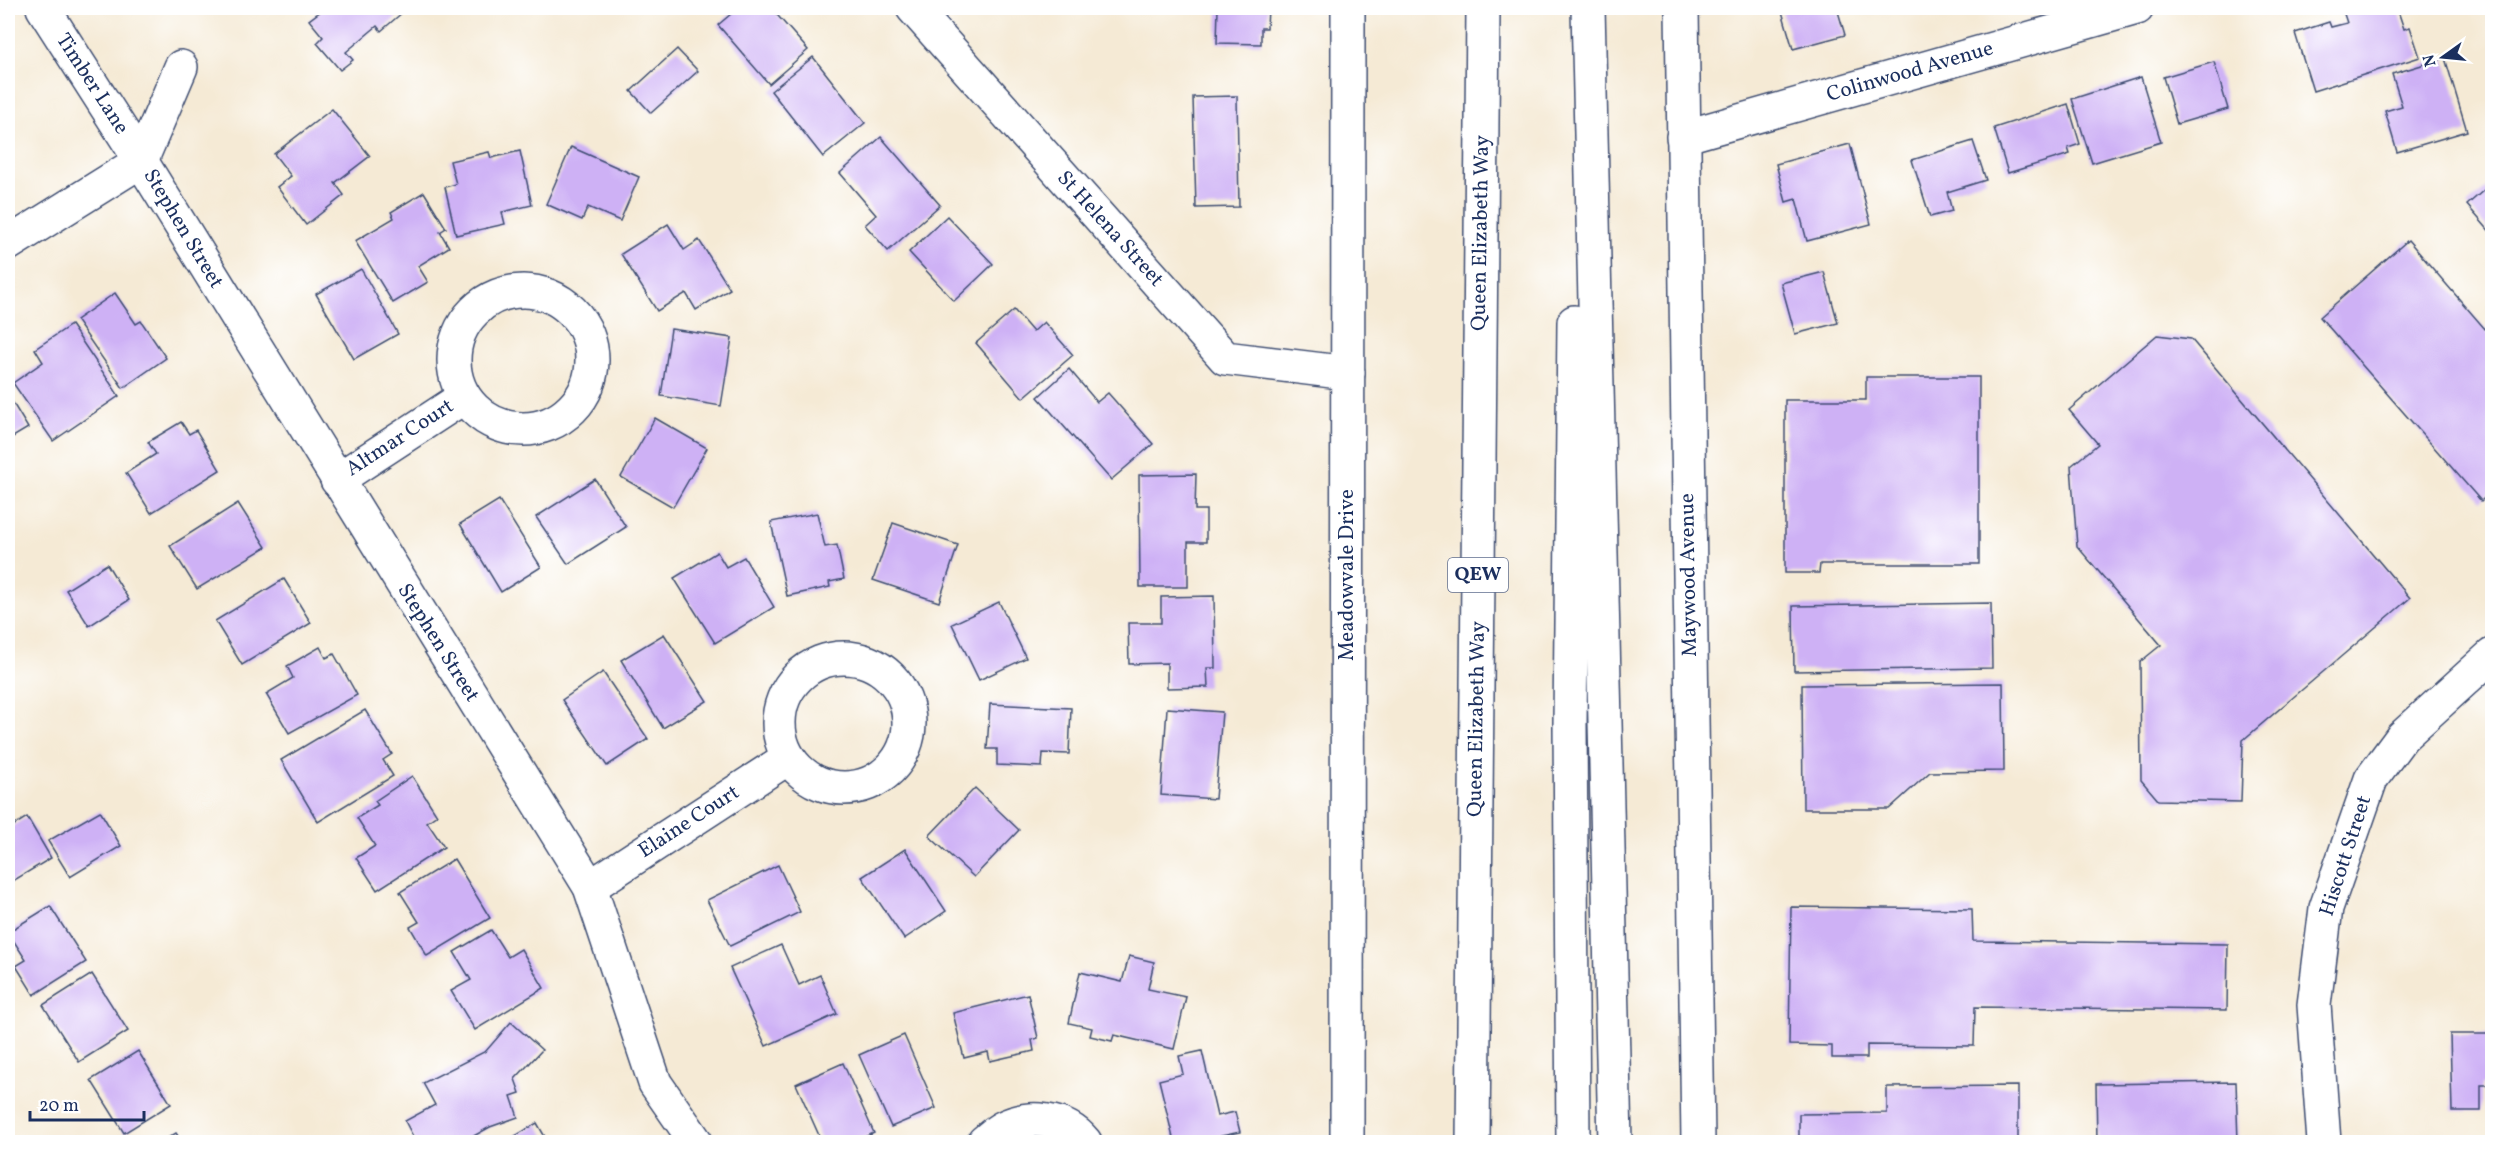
<svg xmlns="http://www.w3.org/2000/svg" width="2500" height="1150" font-family="Vollkorn,serif">
	<style>
		.building { fill: #ceb1f5 }
		.lines { fill: none; stroke-linecap: round; stroke-linejoin: round }
		.minor-casing { stroke: #3c4b70; stroke-width: 36 }
		.tertiary-casing { stroke: #3c4b70; stroke-width: 36 }
		.motorway-casing { stroke: #3c4b70; stroke-width: 36 }
		.minor { stroke: #fff; stroke-width: 33 }
		.tertiary { stroke: #fff; stroke-width: 33 }
		.motorway { stroke: #fff; stroke-width: 33 }
		.labels { text-anchor: middle; dominant-baseline: central; stroke-width: 5; stroke-linejoin: round; paint-order: stroke }
		.shield { fill: #fff; stroke: #5f6d8e; stroke-width: 1.5 }
		.shield-label { font-size: 20px; font-weight: bold; fill: #1b2f5e }
		.street-label { font-size: 21px; fill: #1b2f5e; stroke: #fff }
	</style>
	<rect width="100%" height="100%" fill="#fff"/>
	<filter id="ink" filterUnits="userSpaceOnUse"><feTurbulence type="fractalNoise" baseFrequency=".0167" numOctaves="2"/><feDisplacementMap in="SourceGraphic" scale="12" xChannelSelector="R" yChannelSelector="G"/><feConvolveMatrix kernelMatrix="1 2 1 2 8 2 1 2 1" color-interpolation-filters="sRGB"/></filter>
	<filter id="wash" filterUnits="userSpaceOnUse"><feTurbulence type="fractalNoise" baseFrequency=".008" numOctaves="4" result="noise"/><feDisplacementMap in="SourceGraphic" scale="24" xChannelSelector="R" yChannelSelector="G"/><feGaussianBlur stdDeviation="1.35" result="paint"/><feColorMatrix in="noise" values="0 0 0 0 0 0 0 0 0 0 0 0 0 0 0 0 0 1.4 0 .05"/><feComposite in="paint" operator="in"/></filter>
	<g filter="url(#wash)">
		<rect width="100%" height="100%" fill="#f5ead5"/>
		<g id="blocks">
			<g class="building">
				<path d="M 325,8 L 400,8 L 403,12 L 381,31 L 377,26 L 346,52 L 353,60 L 340,70 L 317,43 L 323,37 L 309,20 Z"/>
				<path d="M 738,8 L 771,8 L 808,50 L 769,84 L 718,25 Z"/>
				<path d="M 1218,8 L 1268,8 L 1267,28 L 1261,28 L 1261,44 L 1217,43 Z"/>
				<path d="M 1781,8 L 1837,8 L 1845,35 L 1793,49 Z"/>
				<path d="M 2342,8 L 2397,8 L 2404,29 L 2410,27 L 2420,57 L 2313,91 L 2295,33 L 2329,22 L 2331,27 L 2347,23 Z"/>
				<path d="M 677,49 L 698,71 L 651,113 L 631,91 Z"/>
				<path d="M 813,57 L 865,123 L 823,157 L 771,91 Z"/>
				<path d="M 2445,58 L 2467,131 L 2397,152 L 2385,111 L 2402,106 L 2392,74 Z"/>
				<path d="M 2214,62 L 2228,109 L 2177,124 L 2163,77 Z"/>
				<path d="M 2141,77 L 2161,142 L 2092,163 L 2072,99 Z"/>
				<path d="M 1237,96 L 1239,207 L 1196,208 L 1193,97 Z"/>
				<path d="M 2068,104 L 2080,144 L 2068,148 L 2070,154 L 2008,173 L 1994,128 Z"/>
				<path d="M 332,109 L 370,156 L 335,183 L 344,195 L 306,225 L 277,187 L 291,176 L 274,154 Z"/>
				<path d="M 881,137 L 940,205 L 888,251 L 865,225 L 876,215 L 840,173 Z"/>
				<path d="M 1973,141 L 1986,180 L 1947,192 L 1952,211 L 1930,217 L 1912,160 Z"/>
				<path d="M 1850,144 L 1871,224 L 1807,241 L 1796,199 L 1786,202 L 1776,164 Z"/>
				<path d="M 571,147 L 639,177 L 620,221 L 588,207 L 582,220 L 546,204 Z"/>
				<path d="M 520,151 L 532,205 L 502,212 L 505,224 L 456,235 L 445,187 L 456,184 L 450,161 L 489,152 L 491,158 Z"/>
				<path d="M 2492,183 L 2492,234 L 2467,205 Z"/>
				<path d="M 424,192 L 446,228 L 440,232 L 449,247 L 418,266 L 428,282 L 393,303 L 355,241 L 394,218 L 391,212 Z"/>
				<path d="M 947,216 L 993,264 L 954,301 L 909,252 Z"/>
				<path d="M 668,224 L 684,250 L 699,240 L 730,289 L 696,310 L 686,293 L 657,311 L 621,254 Z"/>
				<path d="M 2408,240 L 2492,337 L 2492,491 L 2481,501 L 2320,317 Z"/>
				<path d="M 361,269 L 398,334 L 354,359 L 316,294 Z"/>
				<path d="M 1824,272 L 1838,323 L 1795,334 L 1781,283 Z"/>
				<path d="M 115,293 L 136,324 L 141,321 L 166,358 L 123,388 L 76,320 Z"/>
				<path d="M 1014,310 L 1033,332 L 1044,322 L 1073,355 L 1023,398 L 976,343 Z"/>
				<path d="M 71,325 L 119,396 L 53,441 L 13,383 L 43,362 L 35,349 Z"/>
				<path d="M 671,329 L 732,338 L 721,406 L 661,396 Z"/>
				<path d="M 2157,335 L 2191,339 L 2410,598 L 2243,740 L 2241,802 L 2158,800 L 2141,780 L 2140,662 L 2161,645 L 2077,546 L 2071,466 L 2098,444 L 2069,410 Z"/>
				<path d="M 1069,369 L 1097,402 L 1108,393 L 1153,444 L 1111,480 L 1038,397 Z"/>
				<path d="M 1866,377 L 1979,377 L 1979,564 L 1820,564 L 1819,573 L 1785,573 L 1785,400 L 1866,400 Z"/>
				<path d="M 8,395 L 28,428 L 8,440 Z"/>
				<path d="M 655,418 L 707,448 L 673,507 L 621,477 Z"/>
				<path d="M 181,422 L 189,434 L 196,430 L 220,470 L 151,513 L 126,473 L 156,454 L 148,442 Z"/>
				<path d="M 1196,474 L 1195,510 L 1206,510 L 1206,542 L 1188,542 L 1188,587 L 1140,587 L 1139,475 Z"/>
				<path d="M 595,479 L 626,527 L 568,564 L 536,517 Z"/>
				<path d="M 499,500 L 541,567 L 501,592 L 460,524 Z"/>
				<path d="M 238,503 L 266,547 L 197,589 L 170,546 Z"/>
				<path d="M 817,513 L 825,547 L 837,545 L 844,579 L 829,582 L 830,587 L 787,596 L 771,522 Z"/>
				<path d="M 893,523 L 958,545 L 939,602 L 873,580 Z"/>
				<path d="M 717,552 L 726,567 L 744,557 L 774,607 L 715,643 L 674,578 Z"/>
				<path d="M 107,564 L 129,600 L 89,626 L 66,590 Z"/>
				<path d="M 284,579 L 311,623 L 242,665 L 215,621 Z"/>
				<path d="M 1214,596 L 1215,668 L 1207,668 L 1208,687 L 1167,688 L 1167,663 L 1129,664 L 1128,623 L 1161,623 L 1161,597 Z"/>
				<path d="M 999,602 L 1026,658 L 979,680 L 952,624 Z"/>
				<path d="M 1991,603 L 1992,668 L 1794,671 L 1793,606 Z"/>
				<path d="M 664,634 L 707,701 L 663,728 L 621,660 Z"/>
				<path d="M 320,647 L 326,658 L 334,654 L 357,695 L 289,733 L 266,694 L 293,678 L 287,666 Z"/>
				<path d="M 603,672 L 648,739 L 607,766 L 562,700 Z"/>
				<path d="M 2003,683 L 2004,771 L 1930,772 L 1889,809 L 1803,809 L 1802,685 Z"/>
				<path d="M 990,704 L 1071,708 L 1069,754 L 1043,753 L 1042,767 L 997,765 L 997,749 L 987,749 Z"/>
				<path d="M 1167,708 L 1222,712 L 1215,799 L 1161,795 Z"/>
				<path d="M 365,710 L 392,754 L 383,760 L 393,776 L 318,822 L 281,760 Z"/>
				<path d="M 412,776 L 437,815 L 427,822 L 444,847 L 377,890 L 356,858 L 375,846 L 357,818 L 378,805 L 375,801 Z"/>
				<path d="M 975,788 L 1019,830 L 974,877 L 929,836 Z"/>
				<path d="M 100,811 L 121,846 L 70,877 L 48,841 Z"/>
				<path d="M 27,817 L 51,858 L 8,884 L 8,829 Z"/>
				<path d="M 905,849 L 946,911 L 904,939 L 862,877 Z"/>
				<path d="M 454,859 L 490,918 L 427,956 L 410,927 L 419,922 L 400,892 Z"/>
				<path d="M 778,865 L 800,912 L 730,946 L 707,900 Z"/>
				<path d="M 50,906 L 86,962 L 34,995 L 16,966 L 26,960 L 8,932 Z"/>
				<path d="M 1791,907 L 1972,909 L 1973,941 L 2228,944 L 2227,1010 L 1975,1007 L 1974,1046 L 1867,1045 L 1867,1058 L 1832,1058 L 1832,1046 L 1789,1045 Z"/>
				<path d="M 491,930 L 508,957 L 521,949 L 544,988 L 475,1030 L 451,991 L 471,980 L 454,952 Z"/>
				<path d="M 781,945 L 799,985 L 820,975 L 837,1014 L 766,1046 L 730,968 Z"/>
				<path d="M 1129,956 L 1154,962 L 1148,989 L 1186,997 L 1174,1049 L 1114,1035 L 1112,1041 L 1090,1036 L 1092,1028 L 1069,1023 L 1080,972 L 1122,982 Z"/>
				<path d="M 92,974 L 128,1031 L 79,1062 L 43,1005 Z"/>
				<path d="M 1028,994 L 1038,1038 L 1032,1040 L 1034,1051 L 990,1061 L 988,1052 L 964,1058 L 953,1013 Z"/>
				<path d="M 511,1022 L 542,1050 L 515,1079 L 520,1093 L 511,1096 L 518,1117 L 490,1127 L 463,1142 L 416,1142 L 405,1121 L 435,1105 L 423,1083 L 486,1051 Z"/>
				<path d="M 2450,1034 L 2492,1034 L 2492,1085 L 2481,1085 L 2481,1111 L 2452,1111 Z"/>
				<path d="M 904,1035 L 936,1108 L 891,1127 L 859,1055 Z"/>
				<path d="M 138,1051 L 171,1104 L 124,1133 L 91,1080 Z"/>
				<path d="M 1202,1051 L 1217,1116 L 1235,1112 L 1240,1132 L 1221,1136 L 1223,1142 L 1174,1142 L 1159,1080 L 1183,1074 L 1179,1056 Z"/>
				<path d="M 843,1063 L 874,1133 L 853,1142 L 822,1142 L 796,1084 Z"/>
				<path d="M 2236,1082 L 2238,1142 L 2097,1142 L 2096,1084 Z"/>
				<path d="M 2018,1086 L 2018,1142 L 1799,1142 L 1799,1114 L 1887,1113 L 1887,1087 Z"/>
				<path d="M 537,1123 L 548,1142 L 505,1142 Z"/>
				<path d="M 176,1133 L 182,1142 L 161,1142 Z"/>
			</g>
		</g>
	</g>
	<g filter="url(#ink)">
		<use href="#blocks" fill-opacity="0" stroke="#3c4b70" stroke-width="1.5"/>
		<g class="lines">
			<g class="minor-casing">
				<g id="minor">
					<path d="M 43,8 L 141,161 L 590,887 L 655,1083 L 696,1142"/>
					<path d="M 913,8 L 1225,358 L 1348,373"/>
					<path d="M 1682,8 L 1698,1142"/>
					<path d="M 1683,137 L 2137,8"/>
					<path d="M 141,161 L 181,67"/>
					<path d="M 8,244 L 141,161"/>
					<circle cx="523" cy="360" r="69"/>
					<path d="M 337,480 L 464,397"/>
					<circle cx="844" cy="723" r="65"/>
					<path d="M 590,887 L 788,758"/>
					<path d="M 984,1142 C 989,1138 996,1131 1002,1128 C 1029,1114 1066,1118 1085,1142"/>
					<path d="M 2324,1142 L 2314,1005 L 2326,908 L 2371,779 L 2402,737 L 2492,655"/>
				</g>
			</g>
			<g class="tertiary-casing">
				<path id="tertiary" d="M 1347,1142 L 1348,8"/>
			</g>
			<g class="motorway-casing">
				<g id="motorway">
					<path d="M 1588,8 L 1615,1142"/>
					<path d="M 1473,1142 L 1483,8"/>
					<path d="M 1573,1142 L 1570,725 L 1574,322"/>
				</g>
			</g>
			<use href="#minor" class="minor"/>
			<use href="#tertiary" class="tertiary"/>
			<use href="#motorway" class="motorway"/>
		</g>
	</g>
	<g class="labels">
		<rect class="shield" x="1448" y="558" width="60" height="34" rx="4.5"/>
		<g class="shield-label">
			<text x="1478" y="575">QEW</text>
		</g>
		<g class="street-label">
			<text transform="translate(1910 72) rotate(-16)">Colinwood Avenue</text>
			<text transform="translate(92 84) rotate(57)">Timber Lane</text>
			<text transform="translate(183 229) rotate(59)">Stephen Street</text>
			<text transform="translate(1110 229) rotate(48)">St Helena Street</text>
			<text transform="translate(1481 233) rotate(-89)">Queen Elizabeth Way</text>
			<text transform="translate(400 438) rotate(-33)">Altmar Court</text>
			<text transform="translate(1347 575) rotate(-90)">Meadowvale Drive</text>
			<text transform="translate(1689 575) rotate(-91)">Maywood Avenue</text>
			<text transform="translate(438 643) rotate(58)">Stephen Street</text>
			<text transform="translate(1477 719) rotate(-89)">Queen Elizabeth Way</text>
			<text transform="translate(689 822) rotate(-33)">Elaine Court</text>
			<text transform="translate(2346 856) rotate(-72)">Hiscott Street</text>
		</g>
	</g>
	<rect width="2500" height="1150" fill="none" stroke="#fff" stroke-width="30"/>
	<g transform="translate(2443 57) rotate(255)" stroke="#ffffff" stroke-width="4.5" paint-order="stroke">
	<path d="M0-4.5L10 22L0 15L-10 22Z" fill="#1b2f5e"/>
	<text y="-9" font-size="16" font-weight="bold" text-anchor="middle" fill="#1b2f5e">N</text>
	</g>
	<path d="M30 1111v9h114v-9" fill="none" stroke="#1b2f5e" stroke-width="3"/>
	<text x="39" y="1111" font-size="18" fill="#1b2f5e" stroke="#ffffff" stroke-width="4.5" paint-order="stroke">20 m</text>
</svg>
